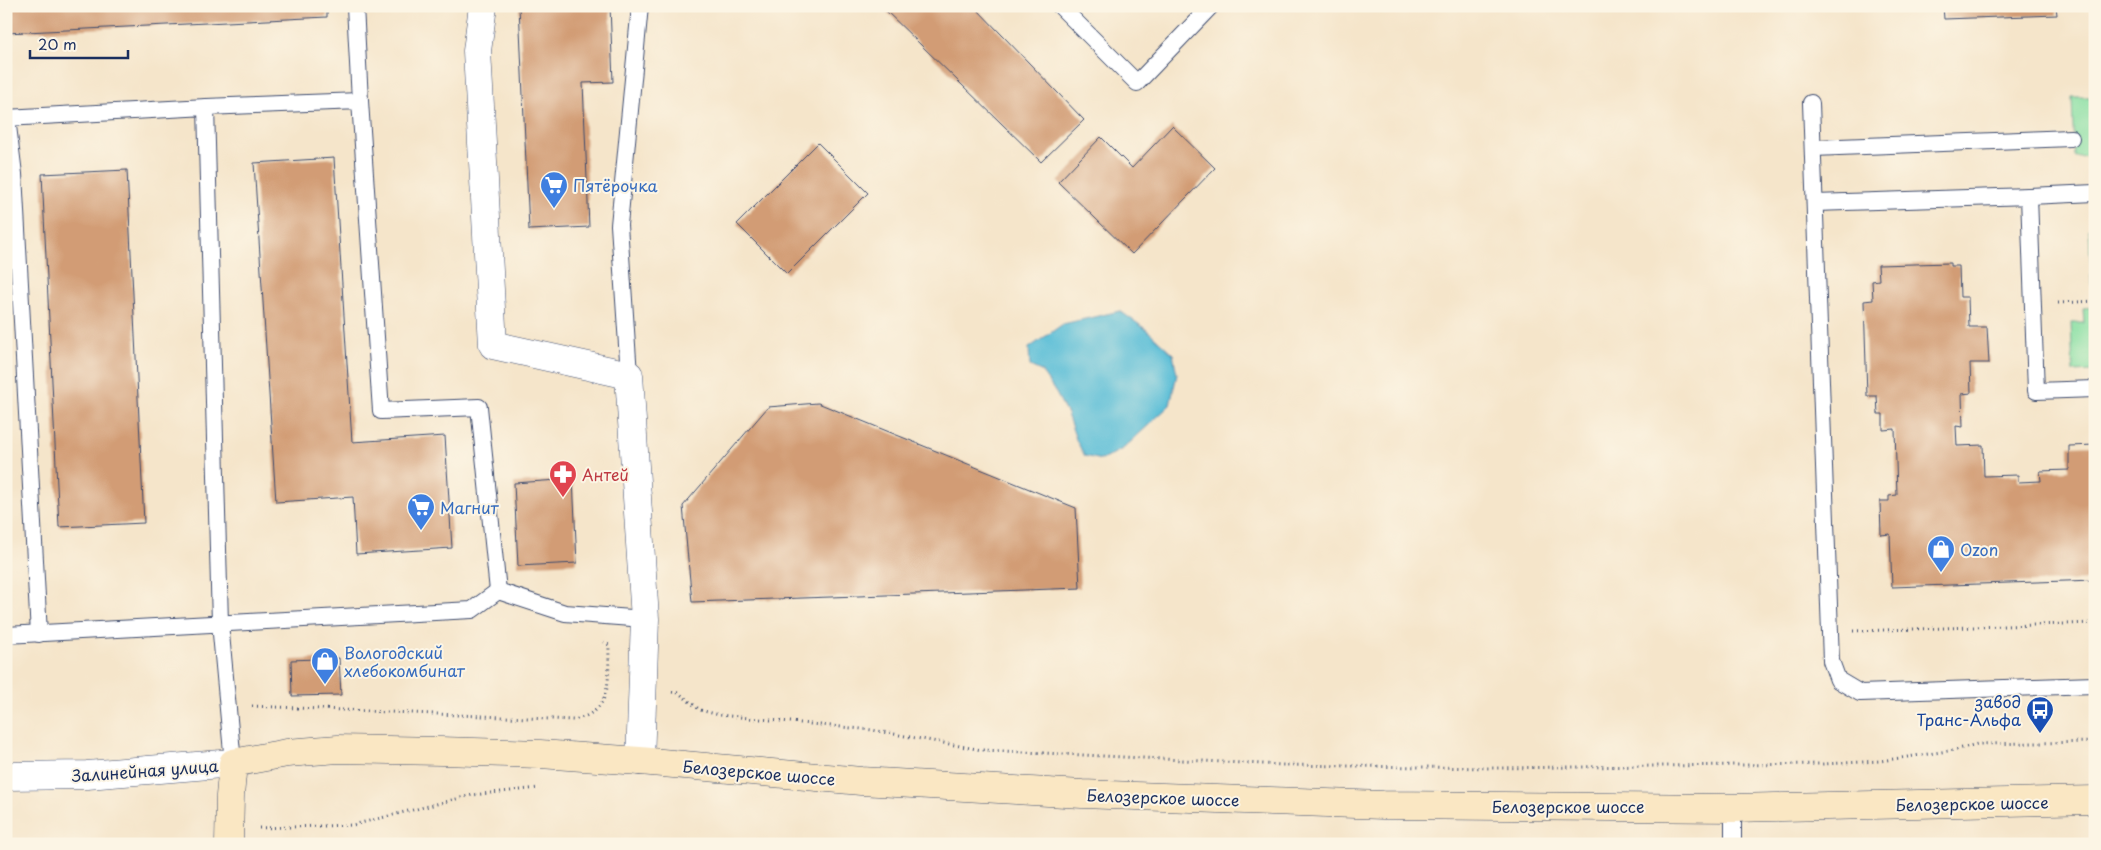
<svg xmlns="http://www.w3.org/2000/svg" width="2101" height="850" font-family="'Playpen Sans',sans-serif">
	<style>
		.green { fill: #87dfa3; stroke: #518780 }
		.water { fill: #59bdd7; stroke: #3a769a }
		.building { fill: #d29c75 }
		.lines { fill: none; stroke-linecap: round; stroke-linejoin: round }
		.lane-casing { stroke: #3c4a6e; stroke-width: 18 }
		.street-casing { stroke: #3c4a6e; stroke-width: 29 }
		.secondary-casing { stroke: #3c4a6e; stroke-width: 29 }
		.path { stroke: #3c4a6e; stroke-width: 3; stroke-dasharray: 1 4; stroke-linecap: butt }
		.lane { stroke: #fff; stroke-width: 16 }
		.street { stroke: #fff; stroke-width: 28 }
		.secondary { stroke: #fae7c3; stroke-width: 28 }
		.labels { text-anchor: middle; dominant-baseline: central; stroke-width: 4; stroke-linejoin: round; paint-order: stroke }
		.shop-label { font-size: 16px; fill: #366cbe; stroke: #fcf5e5; text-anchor: start }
		.health-label { font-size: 16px; fill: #be3a42; stroke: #fcf5e5; text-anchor: start }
		.transit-label { font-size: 16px; fill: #164399; stroke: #fcf5e5; text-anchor: end }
		.street-label { font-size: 16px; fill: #1b2f5e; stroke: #fcf5e5 }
	</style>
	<rect width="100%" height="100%" fill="#fcf5e5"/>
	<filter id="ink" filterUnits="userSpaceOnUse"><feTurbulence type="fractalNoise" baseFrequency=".02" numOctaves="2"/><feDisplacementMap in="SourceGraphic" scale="10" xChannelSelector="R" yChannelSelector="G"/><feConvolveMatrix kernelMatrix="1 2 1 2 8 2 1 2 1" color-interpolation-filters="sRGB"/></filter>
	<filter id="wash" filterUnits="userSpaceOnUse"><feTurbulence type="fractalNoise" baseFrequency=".0096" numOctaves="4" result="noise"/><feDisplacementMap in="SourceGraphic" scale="20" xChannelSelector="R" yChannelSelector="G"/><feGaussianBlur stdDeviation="1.12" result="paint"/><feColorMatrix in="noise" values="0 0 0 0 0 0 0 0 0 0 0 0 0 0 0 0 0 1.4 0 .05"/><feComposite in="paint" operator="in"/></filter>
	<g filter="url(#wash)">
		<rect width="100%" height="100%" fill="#f5e5ca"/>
		<g class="green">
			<path d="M 2072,97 L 2095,97 L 2095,156 L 2074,157 Z"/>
			<path d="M 2089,228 L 2095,228 L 2095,298 L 2092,298 Z"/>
			<path d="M 2095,307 L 2095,371 L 2073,372 L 2071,323 L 2084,323 L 2083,308 Z"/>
		</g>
		<path class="water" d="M 1120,311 L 1147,330 L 1173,354 L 1177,374 L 1170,405 L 1124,448 L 1102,460 L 1085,456 L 1077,442 L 1067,414 L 1056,393 L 1041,371 L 1030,366 L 1029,348 L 1063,324 Z"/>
		<g id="blocks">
			<g class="building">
				<path d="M 6,6 L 327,6 L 327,17 L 6,33 Z"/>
				<path d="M 519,6 L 610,6 L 613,82 L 583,83 L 589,227 L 529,230 Z"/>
				<path d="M 881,6 L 974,6 L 1084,120 L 1041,162 Z"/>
				<path d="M 1943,6 L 2056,6 L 2057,15 L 1944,19 Z"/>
				<path d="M 1172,126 L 1215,168 L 1132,254 L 1058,182 L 1101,137 L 1132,168 Z"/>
				<path d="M 818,143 L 868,193 L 787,274 L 737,224 Z"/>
				<path d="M 334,158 L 352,442 L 445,436 L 452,548 L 356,554 L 353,497 L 276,502 L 254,163 Z"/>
				<path d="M 127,170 L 144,523 L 59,527 L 42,174 Z"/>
				<path d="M 1950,263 L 1950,266 L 1959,266 L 1960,297 L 1968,297 L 1969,327 L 1987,327 L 1989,363 L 1970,363 L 1971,393 L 1962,394 L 1963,427 L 1956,426 L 1957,446 L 1983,445 L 1984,476 L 2018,475 L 2018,482 L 2041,481 L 2040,471 L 2069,470 L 2069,446 L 2095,445 L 2095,580 L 1892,587 L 1890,534 L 1881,535 L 1880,501 L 1889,501 L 1889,496 L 1897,495 L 1895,429 L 1883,430 L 1883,414 L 1878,414 L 1877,396 L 1867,396 L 1864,301 L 1873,300 L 1872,281 L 1879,280 L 1878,265 Z"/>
				<path d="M 818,403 L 1076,508 L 1080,588 L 692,602 L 683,506 L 768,407 Z"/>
				<path d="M 573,479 L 577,563 L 518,566 L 514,483 Z"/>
				<path d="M 339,658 L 341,695 L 292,696 L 291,660 Z"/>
			</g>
		</g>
	</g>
	<g filter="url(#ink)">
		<use href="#blocks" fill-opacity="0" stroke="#3c4a6e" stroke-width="1"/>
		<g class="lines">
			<g class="lane-casing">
				<g id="lane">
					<path d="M 355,6 L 360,101"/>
					<path d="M 1060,6 L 1137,83 L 1211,6"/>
					<path d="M 1811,103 L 1831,661 L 1838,680 L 1860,693 L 2095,685"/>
					<path d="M 206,107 L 360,101 L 381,411 L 479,407 L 498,591"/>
					<path d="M 6,118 L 206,107 L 220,623 L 233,763"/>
					<path d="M 7,118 L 14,174 L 39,634"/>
					<path d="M 1813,148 L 2071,138"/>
					<path d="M 2029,196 L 2095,193"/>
					<path d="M 1815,203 L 2029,196 L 2036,391 L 2095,389"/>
					<path d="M 629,375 L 619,225 L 640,6"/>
					<path d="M 6,635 L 472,610 L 498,591 L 565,613 L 645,619"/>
					<path d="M 1733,808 L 1733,844"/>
				</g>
			</g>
			<g class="street-casing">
				<g id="street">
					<path d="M 483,6 L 477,51 L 493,345 L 629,375 L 645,619 L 640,761"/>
					<path d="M 6,776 L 87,775 L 233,763"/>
				</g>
			</g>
			<g class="secondary-casing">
				<path id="secondary" d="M 229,844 L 230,796 L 233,763 L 287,753 L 338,749 L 441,751 L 540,754 L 640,761 L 861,781 L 1082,794 L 1383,805 L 1733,808 L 2095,800"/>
			</g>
			<g class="path">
				<path d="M 2058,303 L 2095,301"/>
				<path d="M 1853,631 L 2095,623"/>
				<path d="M 672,692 L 679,693 L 700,710 L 719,715 L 872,730 L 982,750 L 1281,765 L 1494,768 L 1823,764 L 1880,761 L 1955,750 L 1977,744 L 2095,742"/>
				<path d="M 252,706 L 573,720 C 614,712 608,678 609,645 L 604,642"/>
				<path d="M 259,828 L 353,825 L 472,795 L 539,788"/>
			</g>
			<use href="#lane" class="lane"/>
			<use href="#street" class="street"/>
			<use href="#secondary" class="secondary"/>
		</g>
	</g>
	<defs>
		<g id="supermarket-pin" transform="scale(1.4375)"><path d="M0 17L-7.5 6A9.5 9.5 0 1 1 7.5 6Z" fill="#3f7fe0" stroke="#fcf5e5"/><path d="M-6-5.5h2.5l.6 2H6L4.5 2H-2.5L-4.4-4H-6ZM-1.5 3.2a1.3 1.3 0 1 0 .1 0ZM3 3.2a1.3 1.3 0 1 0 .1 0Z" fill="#fff"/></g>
		<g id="pharmacy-pin" transform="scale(1.4375)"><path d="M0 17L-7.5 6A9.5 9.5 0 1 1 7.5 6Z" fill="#e0444e" stroke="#fcf5e5"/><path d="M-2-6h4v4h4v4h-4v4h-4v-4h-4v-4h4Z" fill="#fff"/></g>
		<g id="shop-pin" transform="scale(1.4375)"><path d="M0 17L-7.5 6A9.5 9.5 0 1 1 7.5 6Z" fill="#3f7fe0" stroke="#fcf5e5"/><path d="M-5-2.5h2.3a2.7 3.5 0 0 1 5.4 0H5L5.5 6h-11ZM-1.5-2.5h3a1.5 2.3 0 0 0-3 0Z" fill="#fff"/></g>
		<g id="bus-pin" transform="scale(1.4375)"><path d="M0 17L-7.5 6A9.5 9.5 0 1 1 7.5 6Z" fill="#1a4fb4" stroke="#fcf5e5"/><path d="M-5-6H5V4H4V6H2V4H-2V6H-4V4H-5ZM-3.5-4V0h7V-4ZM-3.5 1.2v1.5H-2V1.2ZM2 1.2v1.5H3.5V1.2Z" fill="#fff"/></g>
	</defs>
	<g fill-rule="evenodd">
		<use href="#supermarket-pin" x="554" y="185"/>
		<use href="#pharmacy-pin" x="563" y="474"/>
		<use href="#supermarket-pin" x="421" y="507"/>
		<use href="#shop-pin" x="1941" y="549"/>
		<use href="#shop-pin" x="325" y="661"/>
		<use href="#bus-pin" x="2040" y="710"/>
	</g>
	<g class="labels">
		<g class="shop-label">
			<text x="573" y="185">Пятёрочка</text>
			<text x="440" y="507">Магнит</text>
			<text x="1960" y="549">Ozon</text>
			<text x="344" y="652">Вологодский<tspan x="344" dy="18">хлебокомбинат</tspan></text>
		</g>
		<g class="health-label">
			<text x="582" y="474">Антей</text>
		</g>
		<g class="transit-label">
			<text x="2021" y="701">завод<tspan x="2021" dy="18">Транс-Альфа</tspan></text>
		</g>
		<g class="street-label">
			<text transform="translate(145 770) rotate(-4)">Залинейная улица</text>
			<text transform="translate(759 772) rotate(5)">Белозерское шоссе</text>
			<text transform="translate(1163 797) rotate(2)">Белозерское шоссе</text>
			<text transform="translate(1972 803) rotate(-1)">Белозерское шоссе</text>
			<text x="1568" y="806">Белозерское шоссе</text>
		</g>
	</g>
	<rect width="2101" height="850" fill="none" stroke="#fcf5e5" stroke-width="25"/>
	<path d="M30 50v8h98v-8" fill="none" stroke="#1b2f5e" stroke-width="2.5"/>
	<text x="38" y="50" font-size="15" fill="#1b2f5e" stroke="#fcf5e5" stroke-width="4" paint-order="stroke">20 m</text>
</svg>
